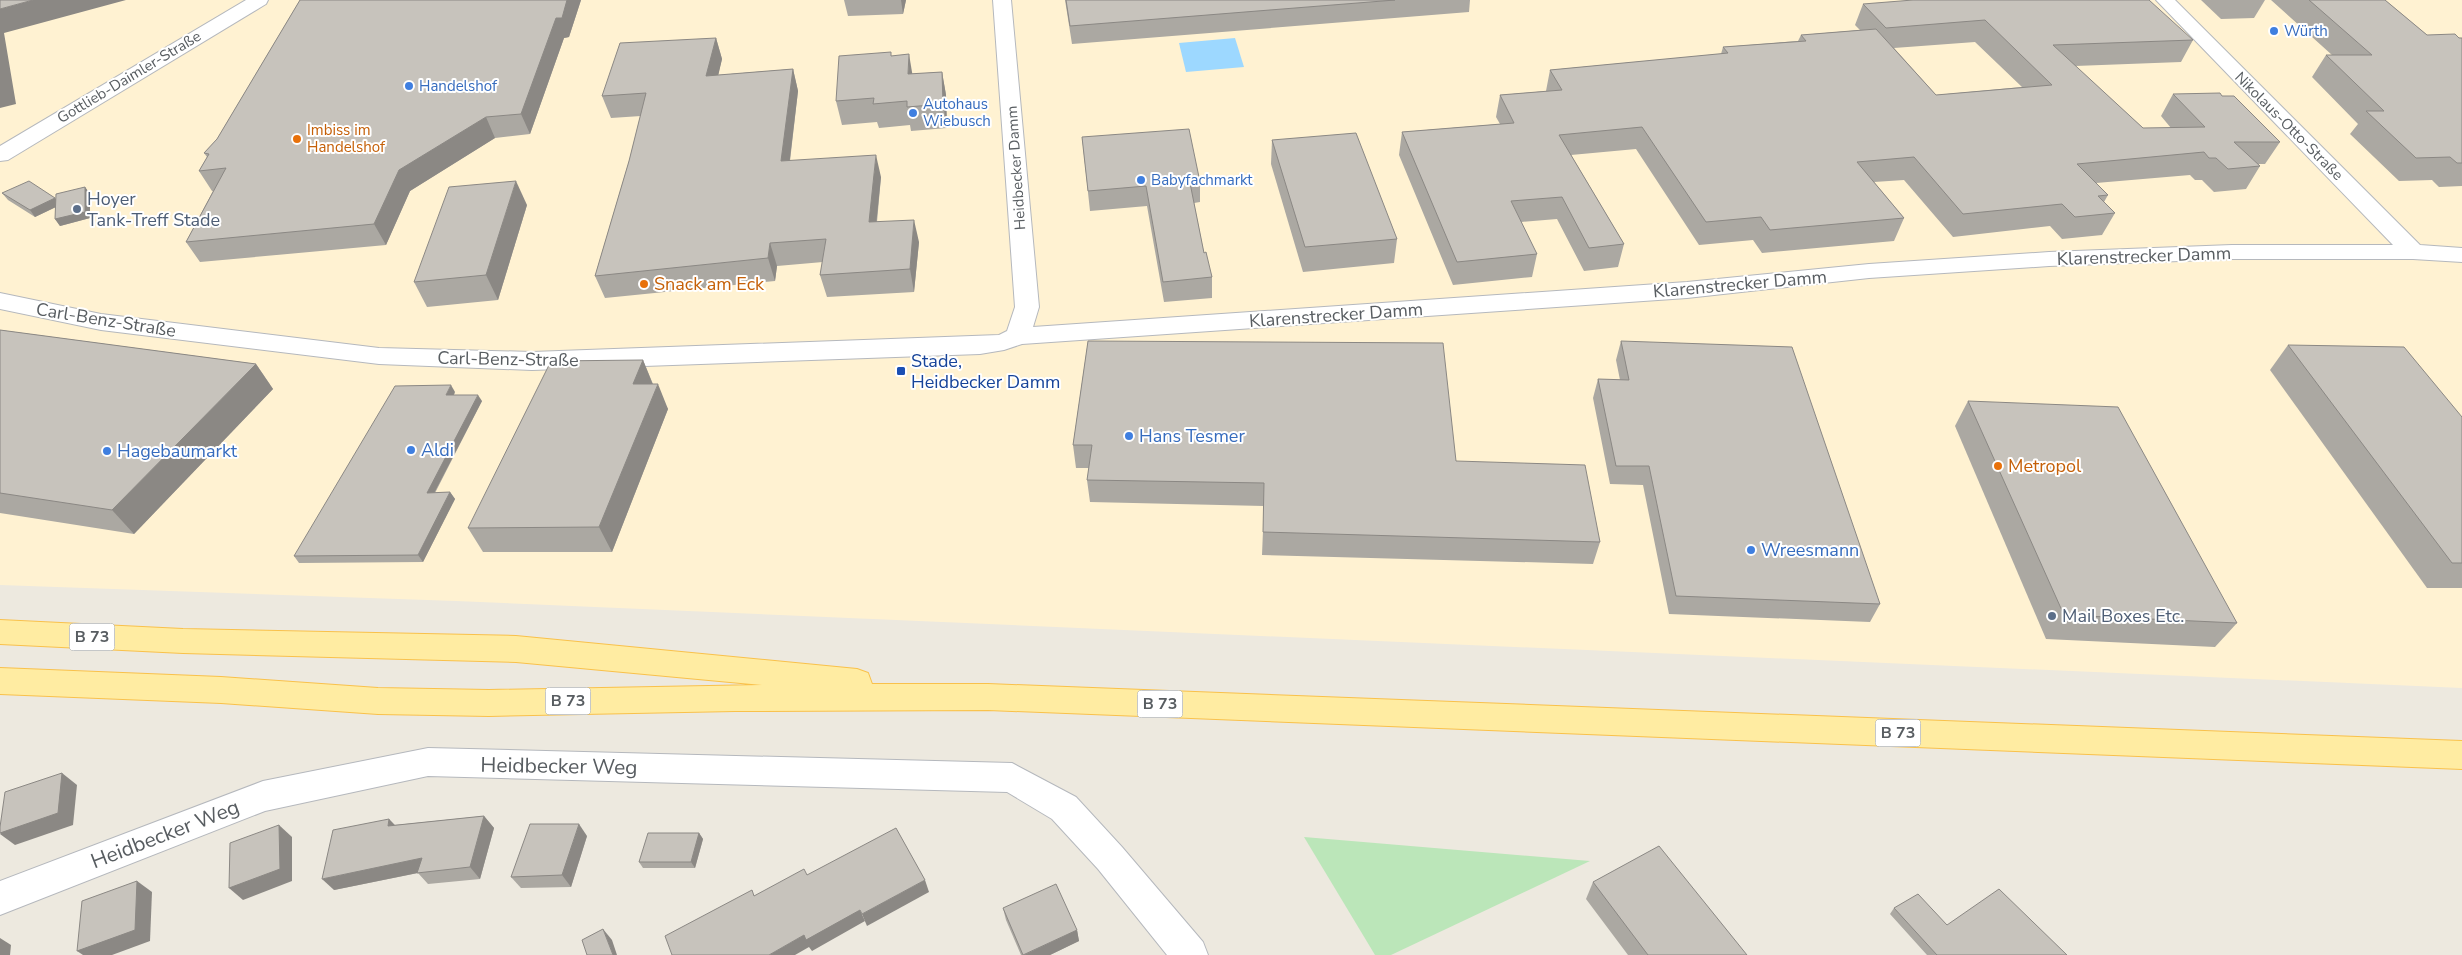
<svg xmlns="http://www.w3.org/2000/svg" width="2462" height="955" font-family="'Nunito Sans',sans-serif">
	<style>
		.commercial { fill: #fff2d2 }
		.green { fill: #bbe6b9 }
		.water { fill: #9dd8ff }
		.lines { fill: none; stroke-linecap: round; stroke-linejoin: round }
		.minor-casing { stroke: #b5b8bd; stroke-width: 2 }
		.major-casing { stroke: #f9c14b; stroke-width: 2 }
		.minor { fill: #fff; fill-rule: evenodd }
		.major { fill: #ffeca2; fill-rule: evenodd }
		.wall { fill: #aba8a2; fill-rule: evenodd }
		.shaded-wall { fill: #8b8884 }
		.building { fill: #c7c3bc; stroke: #8b8884 }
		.shop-dot { fill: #3f7fe0; stroke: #fff; stroke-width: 2 }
		.food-dot { fill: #e8710a; stroke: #fff; stroke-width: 2 }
		.service-dot { fill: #5c6f8a; stroke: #fff; stroke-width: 2 }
		.transit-dot { fill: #1a4fb4; stroke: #fff; stroke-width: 2 }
		.labels { text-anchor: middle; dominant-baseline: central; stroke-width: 4; stroke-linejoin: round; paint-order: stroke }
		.far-shop-label { font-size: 15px; fill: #366cbe; stroke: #fff; text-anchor: start }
		.far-street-label { font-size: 15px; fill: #585d61; stroke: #fff }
		.far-food-label { font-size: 15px; fill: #c56008; stroke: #fff; text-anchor: start }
		.shield { fill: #fff; stroke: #8a8e90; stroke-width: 1 }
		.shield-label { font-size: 16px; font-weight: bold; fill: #585d61 }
		.service-label { font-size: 18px; fill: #4e5e75; stroke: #fff; text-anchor: start }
		.street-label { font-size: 18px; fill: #585d61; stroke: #fff }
		.food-label { font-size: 18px; fill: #c56008; stroke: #fff; text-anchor: start }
		.transit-label { font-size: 18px; fill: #164399; stroke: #fff; text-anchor: start }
		.shop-label { font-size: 18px; fill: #366cbe; stroke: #fff; text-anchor: start }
		.near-street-label { font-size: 21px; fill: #585d61; stroke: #fff }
	</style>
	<rect width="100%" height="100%" fill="#ede9df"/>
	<path class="commercial" d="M 0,0 L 2462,0 L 2462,688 L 456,601 L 0,585 Z"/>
	<path class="green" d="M 1304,837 L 1590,861 L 1391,955 L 1375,955 Z"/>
	<path class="water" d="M 1235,38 L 1244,67 L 1186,72 L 1179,43 Z"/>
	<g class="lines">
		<g class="minor-casing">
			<g id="minor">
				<path d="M 246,0 L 268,0 L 266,4 L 8,160 L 0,161 L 0,146 Z"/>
				<path d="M 993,0 L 1011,0 L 1039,307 L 1033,327 L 1687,282 L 1869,264 L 2049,252 L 2232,245 L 2393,245 L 2156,0 L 2175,0 L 2420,245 L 2462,248 L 2462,262 L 2413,259 L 2232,259 L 2049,266 L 1869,278 L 1687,298 L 1022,344 L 1004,350 L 980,354 L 532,370 L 379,364 L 101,330 L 0,309 L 0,293 L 101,314 L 379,348 L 532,352 L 999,335 L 1007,331 L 1015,307 Z"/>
				<path d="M 428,748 L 1012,763 L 1076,797 L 1122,847 L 1203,942 L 1208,955 L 1167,955 L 1098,869 L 1052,819 L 1007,792 L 428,776 L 265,811 L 0,915 L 0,881 L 263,781 Z"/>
			</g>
		</g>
		<g class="major-casing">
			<path id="major" d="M 0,620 L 183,629 L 516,636 L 857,669 L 868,673 L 872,684 L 988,684 L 2462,741 L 2462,769 L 988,710 L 735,711 L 489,716 L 378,714 L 221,703 L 0,694 L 0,668 L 221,677 L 378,688 L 489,690 L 762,685 L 516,662 L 183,653 L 0,644 Z"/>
		</g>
		<use href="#minor" class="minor"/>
		<use href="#major" class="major"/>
	</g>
	<g class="wall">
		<path d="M 300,0 L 581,0 L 569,37 L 564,38 L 530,134 L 495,138 L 410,191 L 386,245 L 200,262 L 186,242 L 213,191 L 212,191 L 199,171 L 207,157 L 204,153 L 217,139 Z"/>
		<path d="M 844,0 L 906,0 L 903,14 L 848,16 Z"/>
		<path d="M 1065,0 L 1470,0 L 1469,12 L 1072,44 Z"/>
		<path d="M 2201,0 L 2265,0 L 2254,18 L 2221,19 Z"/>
		<path d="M 2271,0 L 2385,0 L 2427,35 L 2462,38 L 2462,186 L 2439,187 L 2432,180 L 2399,181 L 2350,134 L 2358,124 L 2312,77 L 2326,55 L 2332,55 Z"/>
		<path d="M 1863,4 L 2193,40 L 2181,62 L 2075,66 L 2143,128 L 2171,128 L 2161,116 L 2173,94 L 2222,96 L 2280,142 L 2265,164 L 2258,164 L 2260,166 L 2246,189 L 2214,192 L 2202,180 L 2195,180 L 2190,175 L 2096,183 L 2108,195 L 2104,202 L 2115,213 L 2102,235 L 2062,239 L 2050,226 L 1953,237 L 1904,180 L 1874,182 L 1904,218 L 1894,241 L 1762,253 L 1753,240 L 1699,245 L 1636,149 L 1571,155 L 1624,244 L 1618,267 L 1584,271 L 1557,219 L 1521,222 L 1537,254 L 1532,277 L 1453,285 L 1399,155 L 1402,132 L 1500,124 L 1496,117 L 1500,95 L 1546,91 L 1550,70 L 1721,54 L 1723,47 L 1798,41 L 1801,35 L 1860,30 L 1855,25 ZM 1975,42 L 2022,87 L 1936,95 L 1894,48 Z"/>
		<path d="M 716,38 L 722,59 L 718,75 L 793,69 L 798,91 L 790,161 L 881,177 L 877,222 L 919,242 L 914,292 L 827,297 L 820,275 L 823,262 L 777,266 L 775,281 L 605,298 L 595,276 L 629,161 L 641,116 L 611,118 L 602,96 Z"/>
		<path d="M 892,56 L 912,74 L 942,72 L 946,95 L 947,128 L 911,131 L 910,125 L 879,128 L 877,122 L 842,125 L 836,101 Z"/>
		<path d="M 1082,137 L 1200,182 L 1200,202 L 1194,203 L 1204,253 L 1212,277 L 1212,298 L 1164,302 L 1147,206 L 1090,211 Z"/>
		<path d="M 1272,140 L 1397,239 L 1394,263 L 1303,272 L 1271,164 Z"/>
		<path d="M 85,187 L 90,194 L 90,218 L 60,226 L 55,219 L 56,207 L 35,217 L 8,200 L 2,193 L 55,198 L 56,199 Z"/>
		<path d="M 527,205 L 498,300 L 427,307 L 414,282 Z"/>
		<path d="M 0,330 L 256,364 L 273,389 L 134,534 L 0,513 Z"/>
		<path d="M 1088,341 L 1456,461 L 1600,542 L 1593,564 L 1262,555 L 1264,506 L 1090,502 L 1087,480 L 1089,468 L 1076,468 L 1073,445 Z"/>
		<path d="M 1621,341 L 1880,604 L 1870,622 L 1669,614 L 1643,485 L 1610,484 L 1593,398 L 1598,379 L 1620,380 L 1616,360 Z"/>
		<path d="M 2288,345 L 2462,417 L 2462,588 L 2427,588 L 2270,370 Z"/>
		<path d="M 643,360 L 653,384 L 668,409 L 612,552 L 483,552 L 468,528 Z"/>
		<path d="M 455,392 L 454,395 L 482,401 L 435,493 L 450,492 L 455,499 L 423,562 L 299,563 L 294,556 Z"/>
		<path d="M 1968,401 L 2237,623 L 2215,647 L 2046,639 L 1955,426 Z"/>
		<path d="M 484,816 L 494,828 L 480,879 L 428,884 L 418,873 L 334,890 L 389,819 L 395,825 Z"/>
		<path d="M 699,833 L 703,839 L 695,868 L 643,868 L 639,862 Z"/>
		<path d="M 587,836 L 571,887 L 521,888 L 511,877 Z"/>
		<path d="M 1593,882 L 1747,955 L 1628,955 L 1586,899 Z"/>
		<path d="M 1003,908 L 1077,930 L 1079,941 L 1050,955 L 1021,955 L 1006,920 Z"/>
		<path d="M 1894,908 L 1947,925 L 2067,955 L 1927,955 L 1890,914 Z"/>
	</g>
	<g class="shaded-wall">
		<path d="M 33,0 L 126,0 L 4,33 L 16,104 L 0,108 L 0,9 Z"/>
		<path d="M 567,0 L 581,0 L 569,37 L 564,38 L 530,134 L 521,114 L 556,18 Z"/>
		<path d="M 901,0 L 906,0 L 903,14 Z"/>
		<path d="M 716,38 L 722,59 L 713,98 L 706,76 Z"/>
		<path d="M 909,54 L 913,78 L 908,74 Z"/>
		<path d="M 793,69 L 798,91 L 787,183 L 781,161 Z"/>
		<path d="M 942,72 L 946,95 L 947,128 L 943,104 Z"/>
		<path d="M 486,117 L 495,138 L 410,191 L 386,245 L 374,224 L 399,170 Z"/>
		<path d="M 876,155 L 881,177 L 874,245 L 869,222 Z"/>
		<path d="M 516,181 L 527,205 L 498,300 L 486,275 Z"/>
		<path d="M 85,187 L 90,194 L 90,218 L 60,226 L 55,219 Z"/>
		<path d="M 55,198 L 60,205 L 35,217 L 30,210 Z"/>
		<path d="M 914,220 L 919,242 L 914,292 L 910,269 Z"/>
		<path d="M 770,243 L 777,266 L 775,281 L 768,258 Z"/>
		<path d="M 643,360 L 653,385 L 633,384 Z"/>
		<path d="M 256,364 L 273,389 L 134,534 L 112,510 Z"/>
		<path d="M 658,384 L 668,409 L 612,552 L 599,527 Z"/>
		<path d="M 451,385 L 455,392 L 450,402 L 446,395 Z"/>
		<path d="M 478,395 L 482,401 L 431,499 L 427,493 Z"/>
		<path d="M 450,492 L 455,499 L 423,562 L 418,555 Z"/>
		<path d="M 62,773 L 77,785 L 73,825 L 15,845 L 0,834 Z"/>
		<path d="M 484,816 L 494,828 L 480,879 L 470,867 Z"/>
		<path d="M 389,819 L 400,831 L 388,826 Z"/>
		<path d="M 579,824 L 587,836 L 571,887 L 562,875 Z"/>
		<path d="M 279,825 L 292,837 L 292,881 L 243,900 L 229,888 Z"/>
		<path d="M 699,833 L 703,839 L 695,868 L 691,862 Z"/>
		<path d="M 422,858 L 432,870 L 334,890 L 322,879 Z"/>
		<path d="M 925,880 L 929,892 L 867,926 L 862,914 Z"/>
		<path d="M 137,881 L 152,892 L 150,941 L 112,955 L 83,955 L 77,951 Z"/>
		<path d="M 860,910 L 865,921 L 812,951 L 809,947 L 795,955 L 769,955 L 804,935 Z"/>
		<path d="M 603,929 L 612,940 L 617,955 L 613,955 Z"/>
		<path d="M 1077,930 L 1079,941 L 1050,955 L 1024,955 Z"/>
		<path d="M 0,938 L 11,945 L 10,955 L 0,955 Z"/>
	</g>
	<g class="building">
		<path d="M 0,0 L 33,0 L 0,9 Z"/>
		<path d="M 300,0 L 567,0 L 562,18 L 556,18 L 521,114 L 486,117 L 399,170 L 374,224 L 186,242 L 226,168 L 199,171 L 209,154 L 204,153 L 217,139 Z"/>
		<path d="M 1066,0 L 1395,0 L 1070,26 Z"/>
		<path d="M 1913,0 L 2149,0 L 2193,40 L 2053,45 L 2143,128 L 2205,127 L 2173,94 L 2220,93 L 2222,96 L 2234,96 L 2280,142 L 2234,142 L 2260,166 L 2228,169 L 2216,158 L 2209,158 L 2204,152 L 2077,164 L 2108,195 L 2098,196 L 2115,213 L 2075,217 L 2062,204 L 1963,214 L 1914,157 L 1857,162 L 1904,218 L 1770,230 L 1761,217 L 1706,222 L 1642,127 L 1559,135 L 1624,244 L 1589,248 L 1562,197 L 1511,201 L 1537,254 L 1457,262 L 1402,132 L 1514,123 L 1500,95 L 1562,90 L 1550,70 L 1728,53 L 1723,47 L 1806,41 L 1801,35 L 1876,29 L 1936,95 L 2052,85 L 1985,20 L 1886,28 L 1863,4 Z"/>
		<path d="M 2309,0 L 2385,0 L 2427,35 L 2455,34 L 2459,38 L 2462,38 L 2462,163 L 2457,163 L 2450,157 L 2416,158 L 2366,111 L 2384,111 L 2326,55 L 2372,55 Z"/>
		<path d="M 716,38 L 706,76 L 793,69 L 781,161 L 876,155 L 869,222 L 914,220 L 910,269 L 820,275 L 826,239 L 770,243 L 768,258 L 595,276 L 629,161 L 646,93 L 602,96 L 620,43 Z"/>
		<path d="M 891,52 L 891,56 L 909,54 L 908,74 L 942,72 L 943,104 L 907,107 L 907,101 L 873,104 L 874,98 L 836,101 L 839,56 Z"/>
		<path d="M 1189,129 L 1200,182 L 1190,183 L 1204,253 L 1206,252 L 1212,277 L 1163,282 L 1146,186 L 1088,191 L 1082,137 Z"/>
		<path d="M 1356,133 L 1397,239 L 1305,247 L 1272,140 Z"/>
		<path d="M 29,181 L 55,198 L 30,210 L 2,193 Z"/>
		<path d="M 516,181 L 486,275 L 414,282 L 449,187 Z"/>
		<path d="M 85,187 L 85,212 L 55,219 L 56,194 Z"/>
		<path d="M 0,330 L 256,364 L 112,510 L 0,493 Z"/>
		<path d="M 1088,341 L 1443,343 L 1456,461 L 1585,465 L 1600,542 L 1263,532 L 1264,483 L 1087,480 L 1092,445 L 1073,445 Z"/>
		<path d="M 1621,341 L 1792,347 L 1880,604 L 1676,596 L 1649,466 L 1616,466 L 1598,379 L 1629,380 Z"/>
		<path d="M 2288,345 L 2404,347 L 2462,417 L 2462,563 L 2452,563 Z"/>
		<path d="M 643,360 L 633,384 L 658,384 L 599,527 L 468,528 L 551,361 Z"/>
		<path d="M 451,385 L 446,395 L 478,395 L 427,493 L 450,492 L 418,555 L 294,556 L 395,386 Z"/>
		<path d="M 1968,401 L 2118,407 L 2237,623 L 2064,615 Z"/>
		<path d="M 62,773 L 58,813 L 0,833 L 0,827 L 5,792 Z"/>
		<path d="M 484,816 L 470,867 L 417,873 L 422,858 L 322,879 L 333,830 L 389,819 L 388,826 Z"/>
		<path d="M 530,824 L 579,824 L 562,875 L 511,877 Z"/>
		<path d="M 279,825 L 280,869 L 229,888 L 230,843 Z"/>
		<path d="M 896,828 L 925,880 L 862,914 L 860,910 L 806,940 L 804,935 L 769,955 L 672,955 L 665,936 L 752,890 L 754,896 L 804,869 L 807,875 Z"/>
		<path d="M 648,833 L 699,833 L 691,862 L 639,862 Z"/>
		<path d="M 1659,846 L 1747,955 L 1648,955 L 1593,882 Z"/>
		<path d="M 137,881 L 135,930 L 77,951 L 82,901 Z"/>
		<path d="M 1056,884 L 1077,930 L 1023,955 L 1003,908 Z"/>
		<path d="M 1999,889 L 2067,955 L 1937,955 L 1894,908 L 1918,894 L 1947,925 Z"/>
		<path d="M 603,929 L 613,955 L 587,955 L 582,940 Z"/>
	</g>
	<g class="shop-dot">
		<circle cx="2274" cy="31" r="5"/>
		<circle cx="409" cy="86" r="5"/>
		<circle cx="913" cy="113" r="5"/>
		<circle cx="1141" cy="180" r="5"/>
		<circle cx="1129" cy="436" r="5"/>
		<circle cx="411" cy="450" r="5"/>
		<circle cx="107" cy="451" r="5"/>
		<circle cx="1751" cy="550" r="5"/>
	</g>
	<g class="food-dot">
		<circle cx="297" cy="139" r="5"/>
		<circle cx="644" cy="284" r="5"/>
		<circle cx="1998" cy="466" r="5"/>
	</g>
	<g class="service-dot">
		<circle cx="77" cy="209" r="5"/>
		<circle cx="2052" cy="616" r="5"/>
	</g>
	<rect class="transit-dot" x="896" y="366" width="10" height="10" rx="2.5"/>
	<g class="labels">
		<g class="far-shop-label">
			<text x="2284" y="31">Würth</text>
			<text x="419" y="86">Handelshof</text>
			<text x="923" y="104">Autohaus<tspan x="923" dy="17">Wiebusch</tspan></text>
			<text x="1151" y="180">Babyfachmarkt</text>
		</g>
		<g class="far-street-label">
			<text transform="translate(129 77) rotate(-31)">Gottlieb-Daimler-Straße</text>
			<text transform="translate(2289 126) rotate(45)">Nikolaus-Otto-Straße</text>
			<text transform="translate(1016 168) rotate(-94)">Heidbecker Damm</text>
		</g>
		<g class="far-food-label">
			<text x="307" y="130">Imbiss im<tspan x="307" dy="17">Handelshof</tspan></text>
		</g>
		<g class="shield">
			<rect x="69.5" y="623.5" width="45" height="27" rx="4"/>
			<rect x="545.5" y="687.5" width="45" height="27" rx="4"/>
			<rect x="1137.5" y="690.5" width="45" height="27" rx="4"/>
			<rect x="1875.5" y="719.5" width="45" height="27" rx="4"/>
		</g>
		<g class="shield-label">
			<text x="92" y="637">B 73</text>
			<text x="568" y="701">B 73</text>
			<text x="1160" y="704">B 73</text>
			<text x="1898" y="733">B 73</text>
		</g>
		<g class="service-label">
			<text x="87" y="199">Hoyer<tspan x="87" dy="21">Tank-Treff Stade</tspan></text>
			<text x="2062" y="616">Mail Boxes Etc.</text>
		</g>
		<g class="street-label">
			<text transform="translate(2144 256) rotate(-2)">Klarenstrecker Damm</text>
			<text transform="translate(1740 284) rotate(-5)">Klarenstrecker Damm</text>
			<text transform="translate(1336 315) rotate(-4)">Klarenstrecker Damm</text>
			<text transform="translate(106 320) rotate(9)">Carl-Benz-Straße</text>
			<text transform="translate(508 359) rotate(1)">Carl-Benz-Straße</text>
		</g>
		<g class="food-label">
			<text x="654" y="284">Snack am Eck</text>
			<text x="2008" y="466">Metropol</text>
		</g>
		<g class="transit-label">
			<text x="911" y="361">Stade,<tspan x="911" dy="21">Heidbecker Damm</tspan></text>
		</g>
		<g class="shop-label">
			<text x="1139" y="436">Hans Tesmer</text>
			<text x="421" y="450">Aldi</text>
			<text x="117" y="451">Hagebaumarkt</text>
			<text x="1761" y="550">Wreesmann</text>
		</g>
		<g class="near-street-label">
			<text transform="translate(559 766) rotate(1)">Heidbecker Weg</text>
			<text transform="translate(165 834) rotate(-21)">Heidbecker Weg</text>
		</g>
	</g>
</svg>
